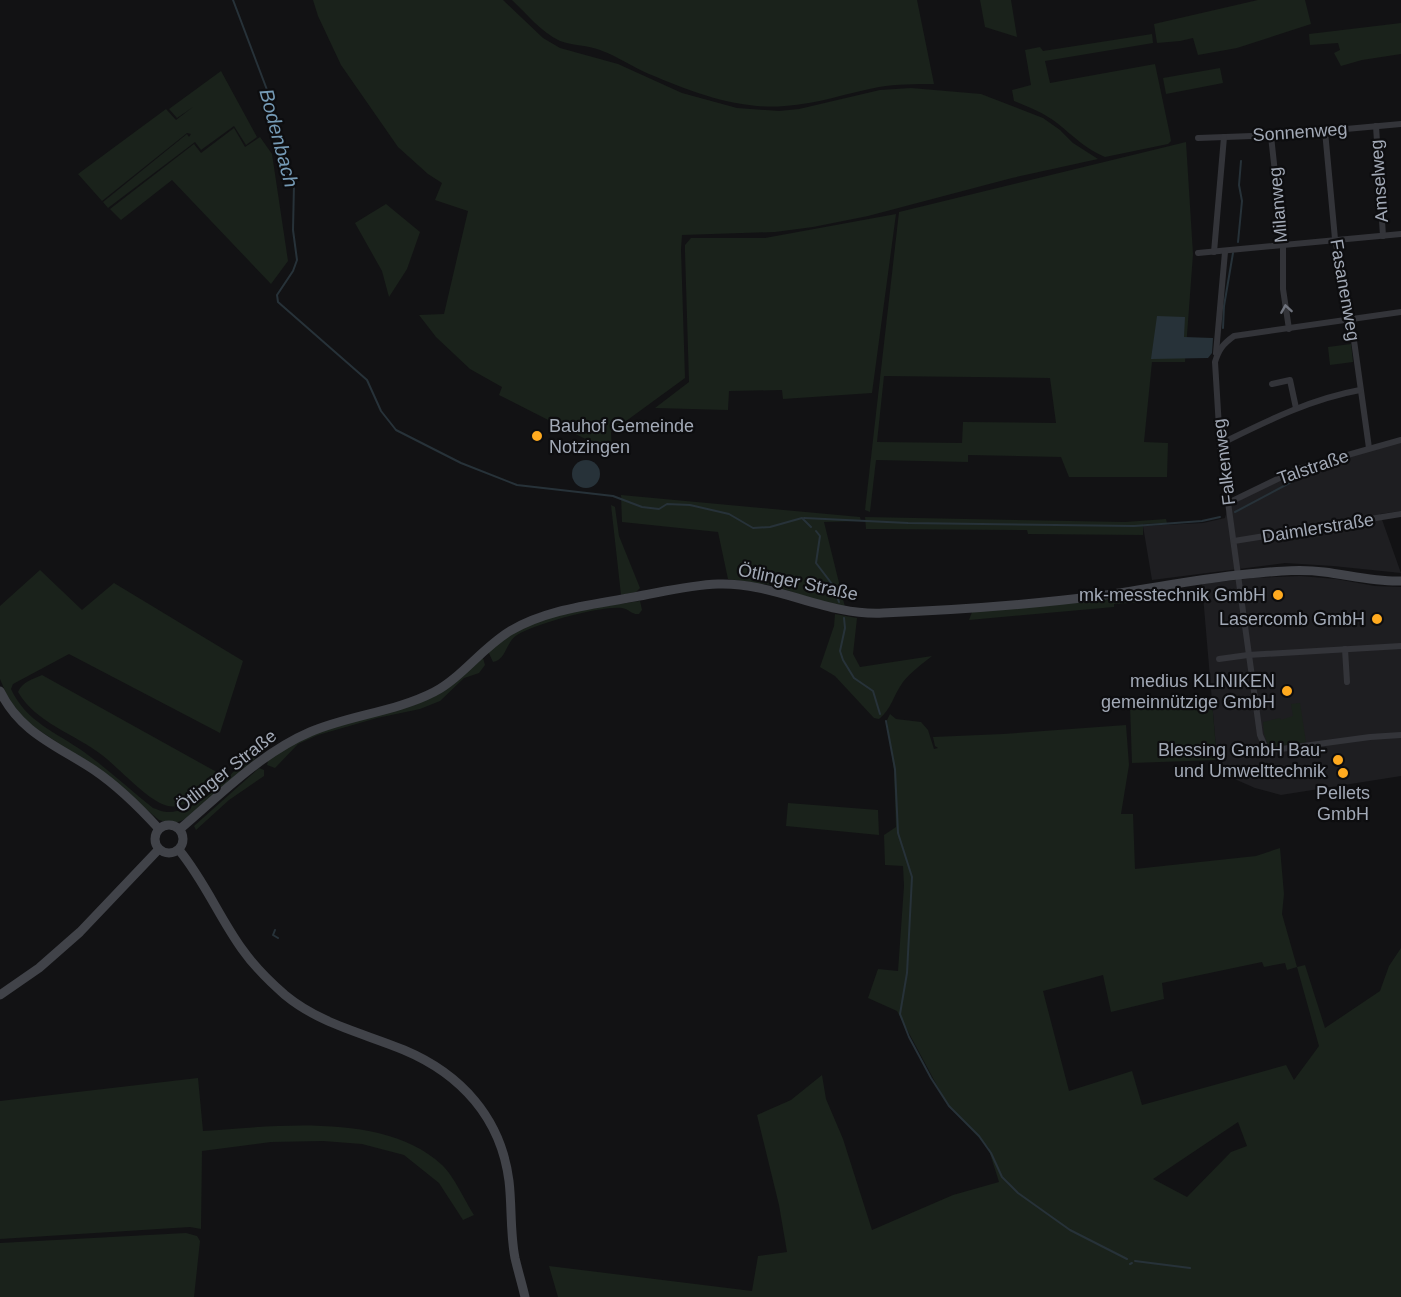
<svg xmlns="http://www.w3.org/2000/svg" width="1401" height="1297" font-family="Helvetica,sans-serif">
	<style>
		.built { fill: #1e1e21 }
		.green { fill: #1a221b; fill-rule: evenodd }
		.water { fill: #273239 }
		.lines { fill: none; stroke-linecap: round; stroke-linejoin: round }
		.stream { stroke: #273239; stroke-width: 2 }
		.street { stroke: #333439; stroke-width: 6 }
		.secondary { stroke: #414349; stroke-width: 9 }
		.oneway { stroke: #70747e }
		.poi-dot { fill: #ffaa1f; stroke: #0d0d0f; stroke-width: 2 }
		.labels { text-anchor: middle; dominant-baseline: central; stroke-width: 4.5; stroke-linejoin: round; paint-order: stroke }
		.street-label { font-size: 18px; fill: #a2a9b6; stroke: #0d0d0f }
		.poi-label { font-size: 18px; fill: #a2a9b6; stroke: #0d0d0f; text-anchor: end }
		.water-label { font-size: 20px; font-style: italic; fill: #759ab5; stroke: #0d0d0f }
	</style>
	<rect width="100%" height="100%" fill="#121214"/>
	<g class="built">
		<path d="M 1401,441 L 1401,511 L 1380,514 L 1401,573 L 1333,566 L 1285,563 L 1152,580 L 1143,526 L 1203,523 L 1225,518 L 1229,503 L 1279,477 Z"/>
		<path d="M 1300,576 L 1336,579 L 1375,586 L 1401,587 L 1401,776 L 1281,795 L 1255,788 L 1221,773 L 1217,760 L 1202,584 L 1252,578 Z"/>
	</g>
	<g class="green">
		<path d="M 313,0 L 503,0 L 543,38 L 560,48 L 618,64 L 682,93 L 737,108 L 779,111 L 799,109 L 880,90 L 911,88 L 981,94 L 1043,118 L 1060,130 L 1073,143 L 1098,159 L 1012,178 L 868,216 L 813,227 L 775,232 L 682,235 L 681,249 L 685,378 L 611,432 L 612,451 L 609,451 L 499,395 L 502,387 L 470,369 L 436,337 L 419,315 L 444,314 L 468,211 L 435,200 L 442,183 L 428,174 L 398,147 L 341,65 L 318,16 Z"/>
		<path d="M 512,0 L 917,0 L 934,84 C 915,84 897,84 879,87 C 847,93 818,104 785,106 C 738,110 692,92 649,74 C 633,67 617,56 600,50 C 588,45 573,46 560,41 C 541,32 527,14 512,0 Z"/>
		<path d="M 980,0 L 1011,0 L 1017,37 L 985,27 Z"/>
		<path d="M 1258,0 L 1305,0 L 1311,24 L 1237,48 L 1198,55 L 1193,38 L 1180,41 L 1157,43 L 1154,24 Z"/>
		<path d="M 1401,23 L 1401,54 L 1362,60 L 1341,66 L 1334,53 L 1340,50 L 1338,43 L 1310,45 L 1309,34 Z"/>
		<path d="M 1152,34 L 1153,43 L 1045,61 L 1050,83 L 1155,64 L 1170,135 L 1171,141 L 1168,144 L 1105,157 C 1086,149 1073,136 1057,123 C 1044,113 1029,107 1014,101 L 1012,90 L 1031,85 L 1025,50 L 1040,47 L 1043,51 Z"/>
		<path d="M 1220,68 L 1223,83 L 1166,94 L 1163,78 Z"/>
		<path d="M 221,71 L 257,137 L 246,145 L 234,126 L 201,150 L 195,142 L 108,208 L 103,202 L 187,134 L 189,137 L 191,134 L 187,133 L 102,201 L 78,174 L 166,109 L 176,120 L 193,107 L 177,118 L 169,109 Z"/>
		<path d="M 234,128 L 245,147 L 260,137 L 272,154 L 288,261 L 271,284 L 172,180 L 121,220 L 110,209 L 194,144 L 201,153 Z"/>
		<path d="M 1186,142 L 1193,254 L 1185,362 L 1152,362 L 1144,442 L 1168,443 L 1167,477 L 1069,477 L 1061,457 L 968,455 L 968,462 L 876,460 L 870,512 L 865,510 L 899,212 ZM 884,376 L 1050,378 L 1056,423 L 963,422 L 962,443 L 877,442 Z"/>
		<path d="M 386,204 L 420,232 L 407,269 L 389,297 L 382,271 L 355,223 Z"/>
		<path d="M 896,214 L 872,393 L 783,399 L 782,390 L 729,391 L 728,410 L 655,408 L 689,382 L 685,252 L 685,245 L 691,238 L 765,238 Z"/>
		<path d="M 1351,344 L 1353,362 L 1330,365 L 1328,347 Z"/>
		<path d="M 621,495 L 860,517 L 861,521 L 824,522 L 845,607 L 824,603 L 772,585 L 728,579 L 718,532 L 622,522 Z"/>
		<path d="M 611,505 L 615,507 L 619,536 L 640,588 L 636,592 L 621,595 Z"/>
		<path d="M 865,517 L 1125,522 L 1166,519 L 1167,523 L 1143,524 L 1143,535 L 1028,534 L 1027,530 L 866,529 Z"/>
		<path d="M 40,570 L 82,610 L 114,583 L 243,661 L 220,733 L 69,654 L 13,684 L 11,689 C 26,722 56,732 84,752 C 108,769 130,790 153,808 C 157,809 162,812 167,812 C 197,813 233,776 248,753 L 253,754 L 256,758 C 241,774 197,817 178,822 C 171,824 165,822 159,820 L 96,768 L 28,723 L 9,700 L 0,679 L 0,606 Z"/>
		<path d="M 1129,594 L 1146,594 L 1149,599 L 1144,602 L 1114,604 L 1114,607 L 969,620 L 972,612 Z"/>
		<path d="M 640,601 L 642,610 L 639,614 C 632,615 629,609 622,608 C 602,605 534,624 517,635 C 505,643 507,659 493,662 L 488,651 C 498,644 508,635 518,630 C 554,610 600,607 640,601 Z"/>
		<path d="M 835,614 L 857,618 L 853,654 L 860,667 L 932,656 C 922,664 911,672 903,682 C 894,694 891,710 879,719 L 874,718 L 835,676 L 820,667 L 834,626 Z"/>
		<path d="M 483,658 L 485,665 L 479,673 L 464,678 L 440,701 L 420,709 L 377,718 L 318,735 L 298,744 L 275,768 L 267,765 L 268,761 L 283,749 L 328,728 L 412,706 L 439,694 Z"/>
		<path d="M 42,675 L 222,775 C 208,787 188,810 168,806 C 149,802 119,768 102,755 C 75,734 36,723 18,692 C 22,682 33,679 42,675 Z"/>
		<path d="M 1212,701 L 1217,760 L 1132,763 L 1130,705 Z"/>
		<path d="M 1300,703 L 1306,742 L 1269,748 L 1264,733 L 1263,722 L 1280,718 L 1281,720 L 1293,716 L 1291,704 Z"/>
		<path d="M 890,714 L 896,719 L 921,722 L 928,730 L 934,749 L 938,748 L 935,746 L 933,737 L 1003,734 L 1126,725 L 1129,765 L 1121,814 L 1133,814 L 1135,869 L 1256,856 L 1280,848 L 1284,894 L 1282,914 L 1297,967 L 1305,965 L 1325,1028 L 1380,991 L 1389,966 L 1401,948 L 1401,1297 L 558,1297 L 549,1266 L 752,1291 L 758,1256 L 787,1252 L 779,1205 L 757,1115 L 791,1100 L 822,1075 L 826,1099 L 843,1139 L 872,1230 L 953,1195 L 999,1182 L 988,1147 L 948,1106 L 897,1011 L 868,998 L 878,969 L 898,971 L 904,886 L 903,866 L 885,865 L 884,835 L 896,827 L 894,771 L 887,720 ZM 1262,962 L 1264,967 L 1285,963 L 1287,970 L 1297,967 L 1319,1046 L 1294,1080 L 1286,1065 L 1142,1105 L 1132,1071 L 1069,1091 L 1043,991 L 1103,975 L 1111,1012 L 1164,999 L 1162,983 ZM 1238,1122 L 1247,1146 L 1231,1152 L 1187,1197 L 1153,1179 Z"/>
		<path d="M 259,768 L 264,770 L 264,776 L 229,800 L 196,830 L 194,826 Z"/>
		<path d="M 788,803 L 878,810 L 879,835 L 786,826 Z"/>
		<path d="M 198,1078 L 203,1131 C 274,1126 386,1112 442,1165 C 454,1176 465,1201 474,1215 L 463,1220 L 439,1183 L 404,1155 L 362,1144 L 323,1141 L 271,1142 L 202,1151 L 201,1229 L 190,1227 L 0,1239 L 0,1101 Z"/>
		<path d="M 186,1233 L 197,1236 L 200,1241 L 194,1297 L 0,1297 L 0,1243 Z"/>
	</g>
	<g class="water">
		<path d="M 1157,316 L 1185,317 L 1184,337 L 1213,338 L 1212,353 L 1208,358 L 1151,359 Z"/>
		<circle cx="586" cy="474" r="14"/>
	</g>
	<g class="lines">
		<g class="stream">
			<path d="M 233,0 L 272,103 L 280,157 L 294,184 L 293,230 L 297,260 L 293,271 L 277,295 L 278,302 L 367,380 L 381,411 L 396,430 L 461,463 L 517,485 L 613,496 L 642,507 L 659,509 L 667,504 L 690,505 L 729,514 L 753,528 L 770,527 L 802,518 L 811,527"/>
			<path d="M 1238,242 L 1242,201 L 1239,185 L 1241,161"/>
			<path d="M 1223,328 L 1224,306 L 1233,253"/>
			<path d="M 1235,512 L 1297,479"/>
			<path d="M 804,518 L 908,523 L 1134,526 L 1202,521 L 1220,517"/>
			<path d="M 816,531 L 820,536 L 816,563 L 832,584 L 839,602"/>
			<path d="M 844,618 L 845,628 L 840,651 L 843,660 L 854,678 L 873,691 L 880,714"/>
			<path d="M 886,721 L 895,769 L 898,833 L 912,877 L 907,973 L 900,1014 L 909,1037 L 931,1078 L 949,1106 L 979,1136 L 991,1153 L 1002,1177 L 1018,1193 L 1070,1230 L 1127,1259"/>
			<path d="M 275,930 L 273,935 L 278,938"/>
			<path d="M 1135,1261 L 1190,1268"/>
			<path d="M 1130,1264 L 1132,1263"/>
		</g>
		<g class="street">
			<path d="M 1376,126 L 1383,236"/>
			<path d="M 1325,131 L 1335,239 L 1351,319 L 1369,448"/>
			<path d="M 1271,136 L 1283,246 L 1283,289 L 1289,329"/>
			<path d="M 1198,138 L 1280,135 L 1401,124"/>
			<path d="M 1214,252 L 1224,137"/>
			<path d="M 1198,253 L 1401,234"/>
			<path d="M 1401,312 L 1234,336 C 1223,344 1219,349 1215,362 L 1220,444 L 1260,735 L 1267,751 L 1370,737 L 1401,735"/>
			<path d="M 1216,353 L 1225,252"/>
			<path d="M 1272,384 L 1290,380 L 1296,408"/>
			<path d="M 1220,444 C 1265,422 1310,399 1360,390"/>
			<path d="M 1228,503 L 1298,469 L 1401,440"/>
			<path d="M 1234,541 L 1401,514"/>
			<path d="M 1345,649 L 1347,682"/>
			<path d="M 1219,659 L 1248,655 L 1401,646"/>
		</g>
		<g class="secondary">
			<path d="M 0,691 C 20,733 58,746 94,770 C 119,787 139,807 159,829"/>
			<circle cx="169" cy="839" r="14"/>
			<path d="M 180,829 C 220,795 261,753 310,732 C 350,715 395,712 434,692 C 461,678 482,648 510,631 C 547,609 592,605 634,597 C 662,592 690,585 718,584 C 775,582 826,616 883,613 C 955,610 1027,605 1098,596 C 1151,589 1205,577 1259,573 C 1280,571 1302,569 1324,572 C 1349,575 1375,582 1401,581"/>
			<path d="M 179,850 C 204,880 219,917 242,949 C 254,966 270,982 285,995 C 320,1024 363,1033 404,1050 C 461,1074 501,1118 509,1181 C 512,1206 510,1233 515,1258 C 518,1271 522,1284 525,1297"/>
			<path d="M 0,995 L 39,968 L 80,932 L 159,849"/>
		</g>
	</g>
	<defs><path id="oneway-chevron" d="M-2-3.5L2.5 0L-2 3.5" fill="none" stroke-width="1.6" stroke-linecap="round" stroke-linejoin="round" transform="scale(1.5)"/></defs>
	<use class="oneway" href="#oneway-chevron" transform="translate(1286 309) rotate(-99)"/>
	<g class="poi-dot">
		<circle cx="537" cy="436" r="6"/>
		<circle cx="1278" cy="595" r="6"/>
		<circle cx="1377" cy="619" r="6"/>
		<circle cx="1287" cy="691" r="6"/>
		<circle cx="1338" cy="760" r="6"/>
		<circle cx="1343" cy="773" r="6"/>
	</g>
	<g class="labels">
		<g class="street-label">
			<text transform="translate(1300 132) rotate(-4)">Sonnenweg</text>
			<text transform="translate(1379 181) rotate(-94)">Amselweg</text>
			<text transform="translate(1278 205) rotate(-95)">Milanweg</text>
			<text transform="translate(1345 290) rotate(80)">Fasanenweg</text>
			<text transform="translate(1224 462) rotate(-97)">Falkenweg</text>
			<text transform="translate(1313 467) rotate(-19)">Talstraße</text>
			<text transform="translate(1318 528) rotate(-9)">Daimlerstraße</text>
			<text transform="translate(798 582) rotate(12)">Ötlinger Straße</text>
			<text transform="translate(226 771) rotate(-38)">Ötlinger Straße</text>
		</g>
		<g class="poi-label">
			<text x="549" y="426" text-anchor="start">Bauhof Gemeinde<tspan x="549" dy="21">Notzingen</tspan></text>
			<text x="1266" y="595">mk-messtechnik GmbH</text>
			<text x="1365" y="619">Lasercomb GmbH</text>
			<text x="1275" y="681">medius KLINIKEN<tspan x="1275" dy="21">gemeinnützige GmbH</tspan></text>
			<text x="1326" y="750">Blessing GmbH Bau-<tspan x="1326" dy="21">und Umwelttechnik</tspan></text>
			<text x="1343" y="793" text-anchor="middle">Pellets<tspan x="1343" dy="21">GmbH</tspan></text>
		</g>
		<g class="water-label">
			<text transform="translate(279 138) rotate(75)">Bodenbach</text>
		</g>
	</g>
</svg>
